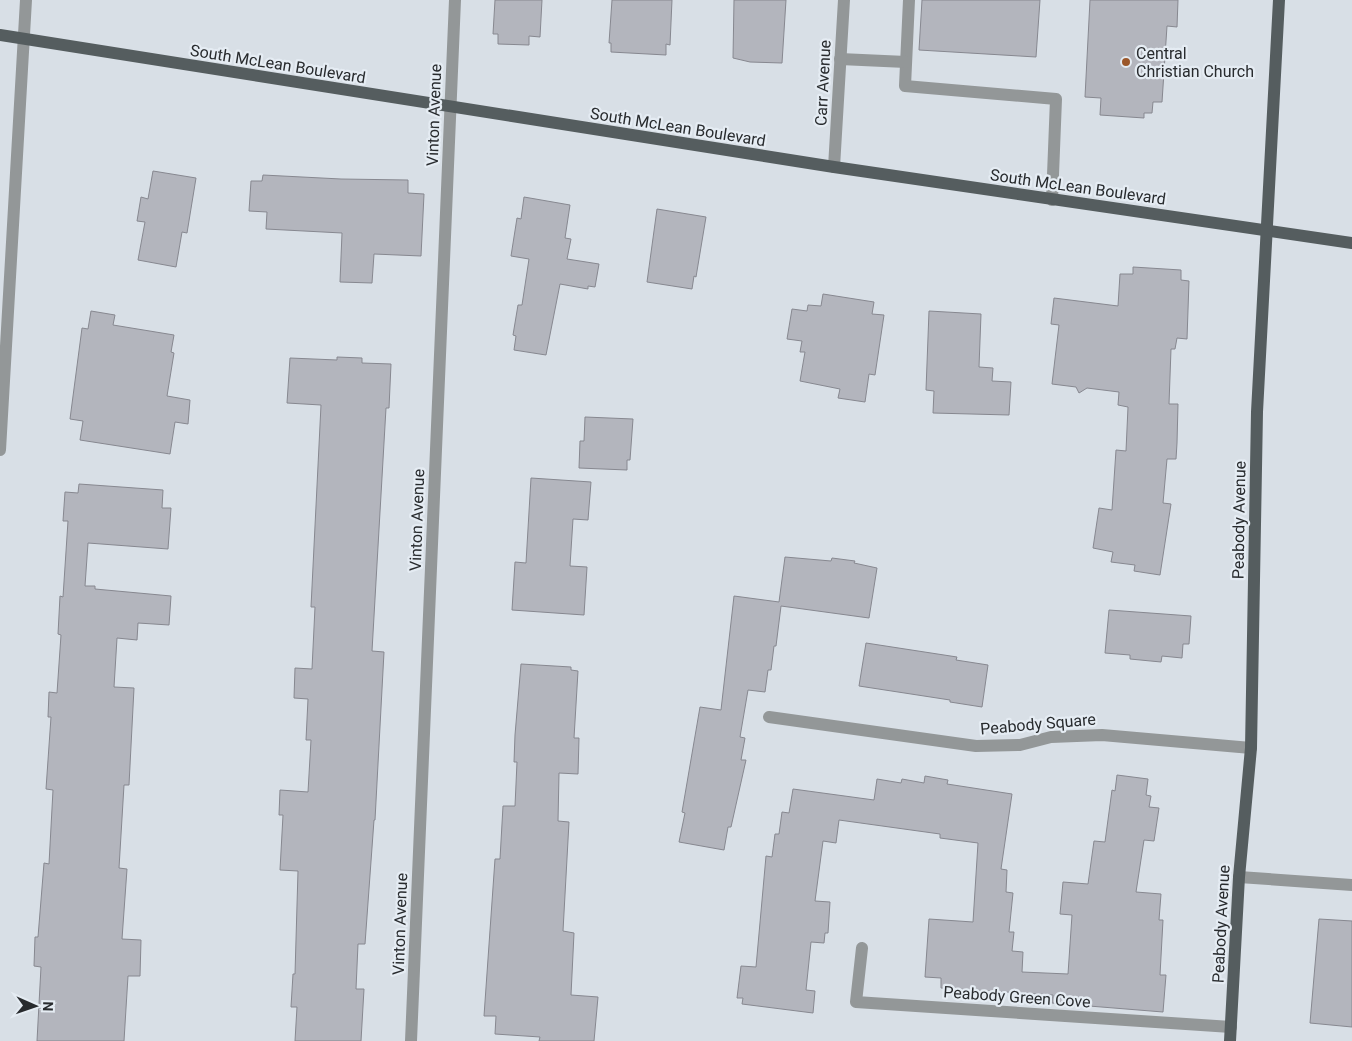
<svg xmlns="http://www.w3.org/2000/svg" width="1352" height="1041" font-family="Roboto,sans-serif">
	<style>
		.building { fill: #b3b5bd; stroke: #878890 }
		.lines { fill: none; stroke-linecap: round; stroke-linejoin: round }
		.minor { stroke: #939798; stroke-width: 12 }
		.major { stroke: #555d5f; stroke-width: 12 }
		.poi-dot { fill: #9b572a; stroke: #e5ecf3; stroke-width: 2 }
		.labels { text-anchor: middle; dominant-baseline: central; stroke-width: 4.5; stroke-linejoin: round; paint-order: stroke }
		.poi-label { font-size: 16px; fill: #282b2e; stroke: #e5ecf3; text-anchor: start }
		.street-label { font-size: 16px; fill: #282b2e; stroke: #e5ecf3 }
	</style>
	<rect width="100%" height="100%" fill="#d8dfe6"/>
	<g class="building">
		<path d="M 495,0 L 542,0 L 540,37 L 529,36 L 529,45 L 498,44 L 498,34 L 493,34 Z"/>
		<path d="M 612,0 L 672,0 L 670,45 L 666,44 L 666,55 L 611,52 L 611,43 L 609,43 Z"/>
		<path d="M 734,0 L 786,0 L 782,63 L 750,62 L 733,58 Z"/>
		<path d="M 922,0 L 1040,0 L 1036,57 L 919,50 Z"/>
		<path d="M 1090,0 L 1178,0 L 1177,27 L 1167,26 L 1162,102 L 1153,102 L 1152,113 L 1144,113 L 1144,118 L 1100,115 L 1101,98 L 1085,97 Z"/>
		<path d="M 153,171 L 196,178 L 187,233 L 182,232 L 176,267 L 138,260 L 145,222 L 137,221 L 141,197 L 148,199 Z"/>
		<path d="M 263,175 L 341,179 L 408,180 L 408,193 L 424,194 L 421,256 L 374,254 L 372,283 L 340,282 L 342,233 L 266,229 L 267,212 L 249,211 L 251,181 L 262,181 Z"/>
		<path d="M 524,197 L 570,205 L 565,238 L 571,239 L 567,259 L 599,264 L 595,287 L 588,286 L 588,289 L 560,284 L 546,355 L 514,350 L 516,336 L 513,335 L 518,305 L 522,305 L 529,259 L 511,256 L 517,218 L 521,219 Z"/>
		<path d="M 657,209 L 706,217 L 696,277 L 694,276 L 692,289 L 647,282 Z"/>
		<path d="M 1133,267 L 1181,270 L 1181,280 L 1189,281 L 1187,339 L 1177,338 L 1175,349 L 1171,349 L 1169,404 L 1178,404 L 1177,443 L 1176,459 L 1167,459 L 1163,503 L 1171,504 L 1160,575 L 1134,571 L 1135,565 L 1111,562 L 1113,552 L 1093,548 L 1099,508 L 1112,510 L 1116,450 L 1126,451 L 1128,407 L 1118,405 L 1119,392 L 1087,388 L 1079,393 L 1076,387 L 1052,384 L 1059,325 L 1051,324 L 1054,298 L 1118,306 L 1120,274 L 1133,274 Z"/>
		<path d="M 823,294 L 874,302 L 872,314 L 884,315 L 875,375 L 869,374 L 865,402 L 838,398 L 840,389 L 800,381 L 805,352 L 800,352 L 802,341 L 787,339 L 792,309 L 807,311 L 808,305 L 821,306 Z"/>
		<path d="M 91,311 L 115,315 L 113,325 L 174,335 L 171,352 L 174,353 L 167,396 L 190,400 L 188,424 L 175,422 L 170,454 L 80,440 L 83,421 L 70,419 L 82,328 L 88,329 Z"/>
		<path d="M 929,311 L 981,314 L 979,367 L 993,368 L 992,381 L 1011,382 L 1009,415 L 933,413 L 934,391 L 926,390 Z"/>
		<path d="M 337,357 L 362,358 L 362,363 L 391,364 L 389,408 L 386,408 L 372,651 L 384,652 L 375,820 L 374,820 L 365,944 L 358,944 L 356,989 L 364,989 L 361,1041 L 295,1041 L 297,1007 L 291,1007 L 293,974 L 295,974 L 298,871 L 280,870 L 283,815 L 279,815 L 280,790 L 308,792 L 311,740 L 306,740 L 308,699 L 294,698 L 295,668 L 312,669 L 315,607 L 311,607 L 321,405 L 287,403 L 290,358 L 337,360 Z"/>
		<path d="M 585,417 L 633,419 L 630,460 L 627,460 L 627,470 L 579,468 L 580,441 L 584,441 Z"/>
		<path d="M 531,478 L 591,482 L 588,520 L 573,519 L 570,566 L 587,567 L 584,615 L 512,610 L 515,562 L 526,563 Z"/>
		<path d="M 79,484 L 163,490 L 162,508 L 171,508 L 168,549 L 88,543 L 85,586 L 95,586 L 95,589 L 171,596 L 169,625 L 138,623 L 137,640 L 117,638 L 114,687 L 134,688 L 129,785 L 124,785 L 119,868 L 127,869 L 122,939 L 141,940 L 140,976 L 128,976 L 124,1041 L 37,1041 L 41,967 L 34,966 L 35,937 L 38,937 L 44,863 L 49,864 L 53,790 L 46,789 L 51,717 L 48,717 L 49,692 L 57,693 L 61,635 L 58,634 L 60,596 L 63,597 L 68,521 L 63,521 L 65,492 L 78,493 Z"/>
		<path d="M 785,557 L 831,561 L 832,558 L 855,561 L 854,563 L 877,568 L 869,618 L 781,606 L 776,646 L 774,646 L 771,670 L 768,670 L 765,692 L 748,690 L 740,737 L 745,738 L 741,760 L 746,760 L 731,827 L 728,827 L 724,850 L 679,842 L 685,813 L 682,812 L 700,707 L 721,710 L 734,596 L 779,602 Z"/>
		<path d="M 1109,610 L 1191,616 L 1189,644 L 1183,644 L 1182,658 L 1162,656 L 1161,662 L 1130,659 L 1130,655 L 1105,653 Z"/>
		<path d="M 866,643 L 957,657 L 956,660 L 988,665 L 982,707 L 950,702 L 950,700 L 859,686 Z"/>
		<path d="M 521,664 L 571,667 L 571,670 L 578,671 L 574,738 L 579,738 L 578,774 L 559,773 L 558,821 L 569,822 L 563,931 L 574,933 L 571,995 L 598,997 L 594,1041 L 539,1041 L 540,1037 L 495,1034 L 496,1016 L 484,1016 L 495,859 L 500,859 L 503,806 L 515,806 L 517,762 L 514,762 L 515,735 Z"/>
		<path d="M 1117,775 L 1148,779 L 1146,795 L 1151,796 L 1149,807 L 1159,808 L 1154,841 L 1144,840 L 1136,892 L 1161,894 L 1159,920 L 1163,920 L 1160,975 L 1166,975 L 1163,1012 L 1052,1003 L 1053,995 L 941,988 L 941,978 L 925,977 L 929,919 L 973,922 L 978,843 L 940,838 L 940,834 L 839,820 L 836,843 L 823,841 L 815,901 L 830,902 L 828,933 L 825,933 L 824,943 L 811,942 L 806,990 L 815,991 L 813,1013 L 742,1004 L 743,998 L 737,998 L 741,966 L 756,967 L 766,856 L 772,857 L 775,834 L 779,834 L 782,812 L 789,813 L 793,789 L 874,800 L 877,779 L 901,783 L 902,779 L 924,783 L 925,776 L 948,780 L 947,784 L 1012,794 L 1001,869 L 1007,870 L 1006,892 L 1013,893 L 1009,932 L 1014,932 L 1012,951 L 1023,952 L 1022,972 L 1068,974 L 1072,915 L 1060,914 L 1063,882 L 1088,884 L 1094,841 L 1105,842 L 1112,790 L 1115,791 Z"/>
		<path d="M 1319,919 L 1352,921 L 1352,1027 L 1310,1023 Z"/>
	</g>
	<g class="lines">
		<g class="minor">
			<path d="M 909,0 L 905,86 L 1056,99 L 1052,200"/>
			<path d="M 840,59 L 906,62"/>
			<path d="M 834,167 L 844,0"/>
			<path d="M 0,450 L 26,0"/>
			<path d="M 769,717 L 976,746 L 1020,745 L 1051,737 L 1102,735 L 1251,748"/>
			<path d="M 1239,877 L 1352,885"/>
			<path d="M 862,948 L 856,1002 L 1231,1027"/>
			<path d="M 411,1041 L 455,0"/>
		</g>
		<g class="major">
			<path d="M 0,35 L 834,167 L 1352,243"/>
			<path d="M 1230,1041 L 1239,877 L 1251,748 L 1257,412 L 1279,0"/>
		</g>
	</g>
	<circle class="poi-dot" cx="1126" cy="62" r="5"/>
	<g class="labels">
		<g class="poi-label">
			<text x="1136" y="53">Central<tspan x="1136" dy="18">Christian Church</tspan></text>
		</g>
		<g class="street-label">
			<text transform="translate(278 64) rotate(9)">South McLean Boulevard</text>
			<text transform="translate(823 83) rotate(-87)">Carr Avenue</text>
			<text transform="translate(434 115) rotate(-88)">Vinton Avenue</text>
			<text transform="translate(678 127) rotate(9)">South McLean Boulevard</text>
			<text transform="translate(1078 187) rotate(8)">South McLean Boulevard</text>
			<text transform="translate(417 520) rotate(-88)">Vinton Avenue</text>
			<text transform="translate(1239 520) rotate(-89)">Peabody Avenue</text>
			<text transform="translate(1038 724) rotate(-5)">Peabody Square</text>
			<text transform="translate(400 924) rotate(-88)">Vinton Avenue</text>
			<text transform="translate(1221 924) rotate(-87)">Peabody Avenue</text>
			<text transform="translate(1017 997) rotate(4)">Peabody Green Cove</text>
		</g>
	</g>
	<g transform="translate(35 1006) rotate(92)" stroke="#e5ecf3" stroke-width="4" paint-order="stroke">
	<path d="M0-4L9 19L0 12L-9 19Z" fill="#282b2e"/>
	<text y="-8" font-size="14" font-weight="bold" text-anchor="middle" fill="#282b2e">N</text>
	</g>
</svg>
